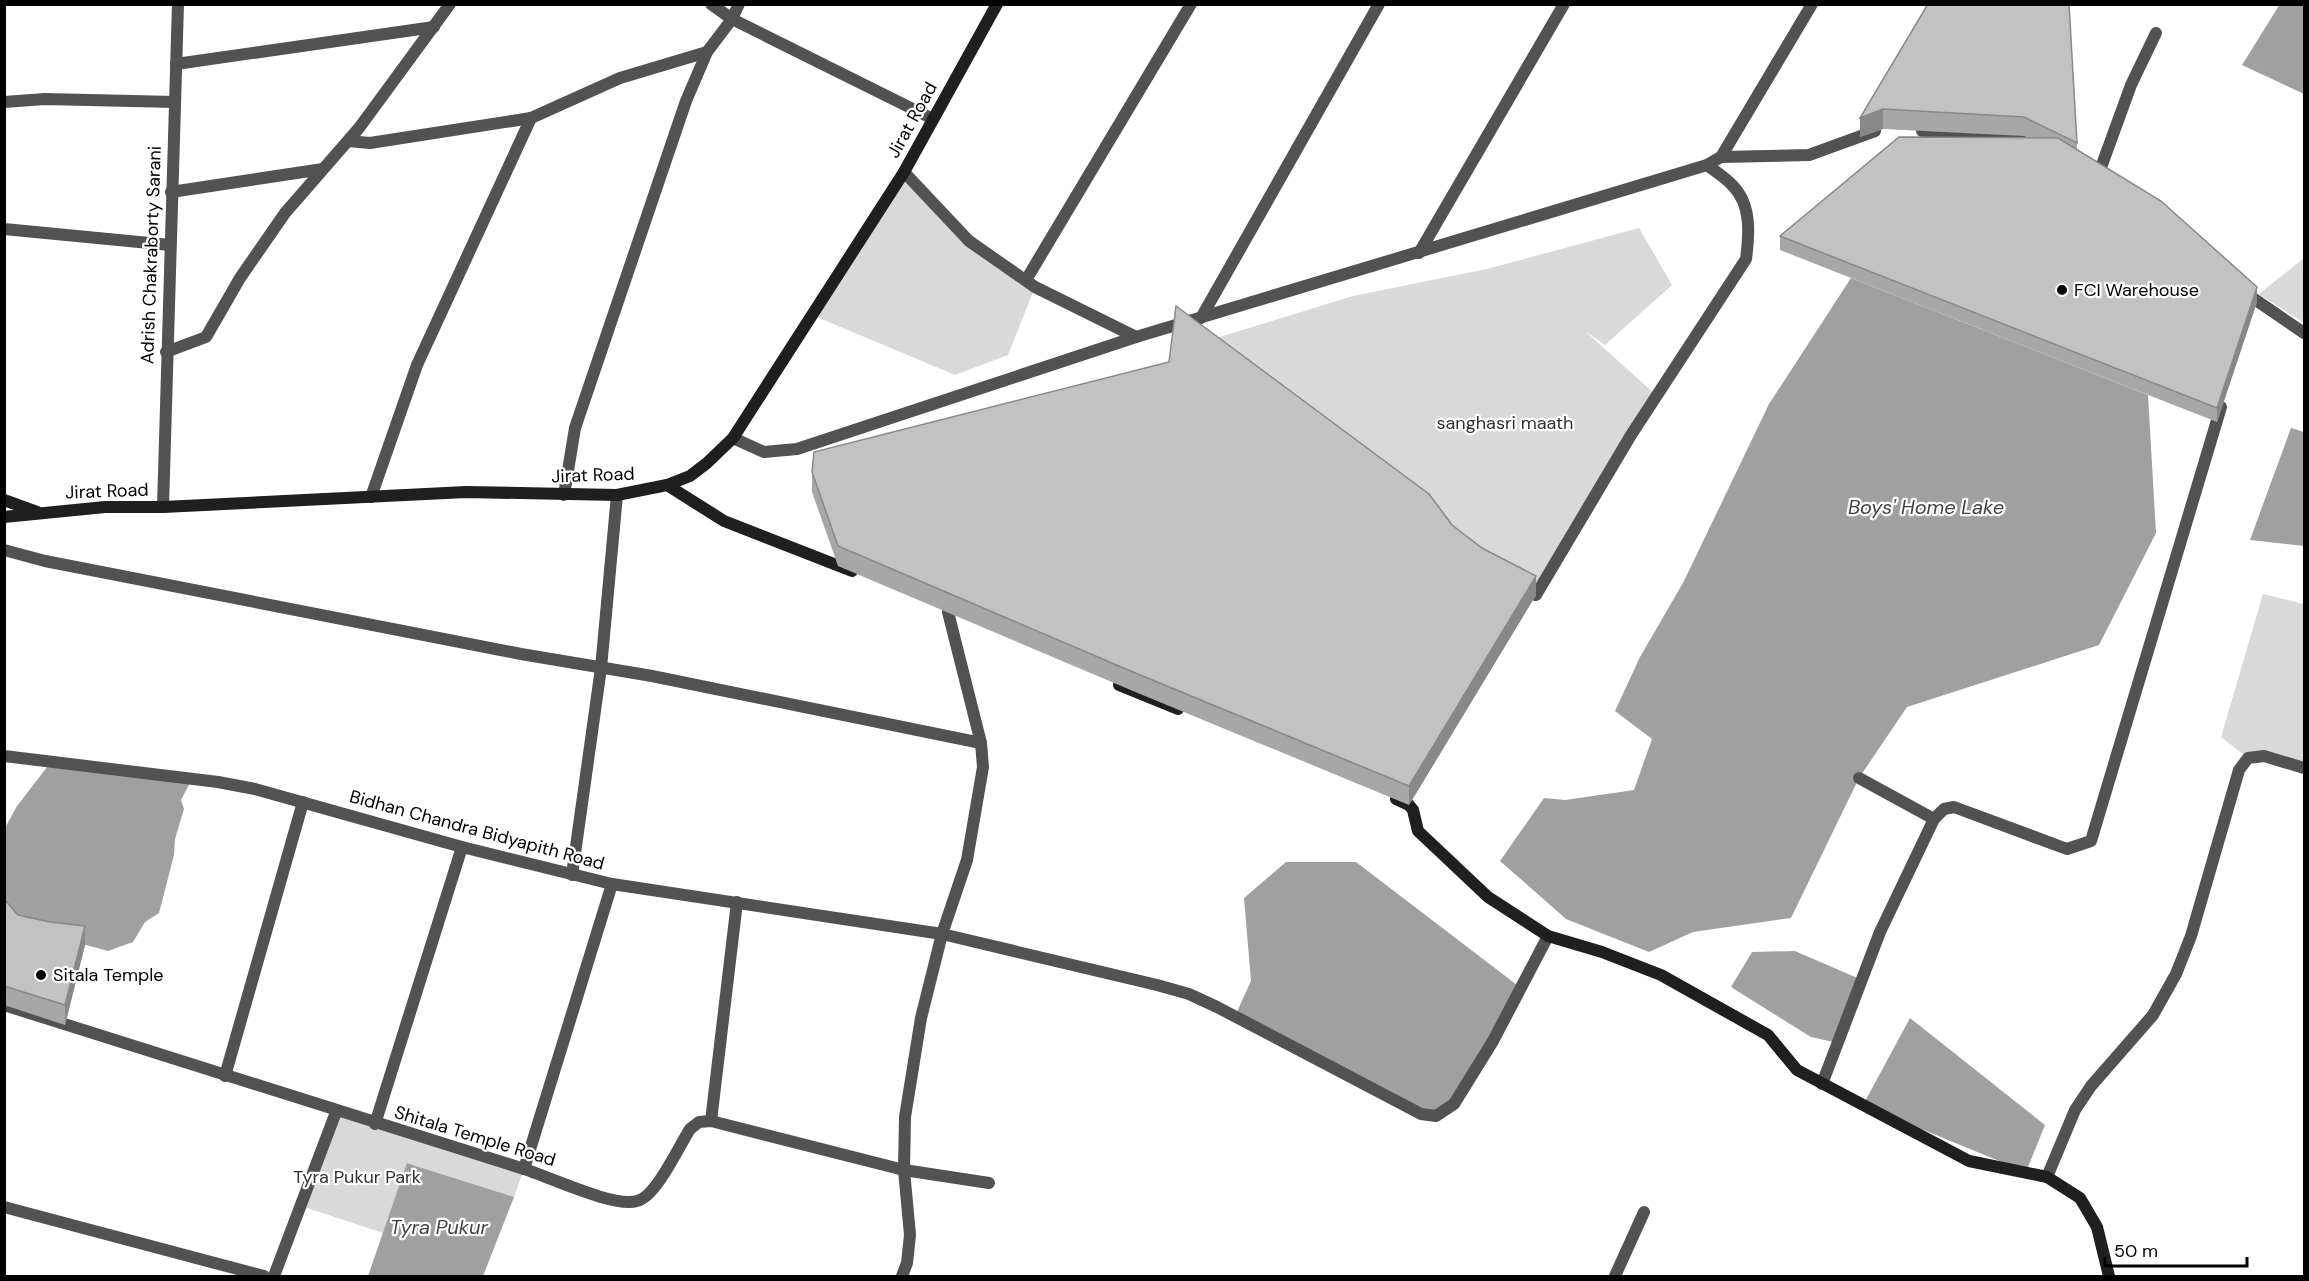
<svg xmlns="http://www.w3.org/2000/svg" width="2309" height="1281" font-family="'DM Sans',sans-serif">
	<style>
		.green { fill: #d9d9d9 }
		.water { fill: #a0a0a0 }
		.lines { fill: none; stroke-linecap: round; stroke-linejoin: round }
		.street { stroke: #525252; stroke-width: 12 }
		.secondary { stroke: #1f1f1f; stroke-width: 12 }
		.wall { fill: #a7a7a7 }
		.shaded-wall { fill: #888 }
		.building { fill: #c2c2c2; stroke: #888; stroke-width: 1.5 }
		.poi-dot { fill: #000; stroke: #fff; stroke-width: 2 }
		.labels { text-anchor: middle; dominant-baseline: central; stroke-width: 4.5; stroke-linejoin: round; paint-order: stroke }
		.street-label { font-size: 18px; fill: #000; stroke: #fff }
		.poi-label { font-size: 18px; fill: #000; stroke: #fff; text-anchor: start }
		.park-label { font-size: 18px; fill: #303030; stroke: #fff }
		.water-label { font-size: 20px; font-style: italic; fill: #414141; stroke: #fff }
	</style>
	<rect width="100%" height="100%" fill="#fff"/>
	<g class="green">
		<path d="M 904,172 L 969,241 L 1035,287 L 1008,355 L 955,375 L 812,315 Z"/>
		<path d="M 1639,228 L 1672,285 L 1605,345 L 1585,331 L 1657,396 L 1536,595 L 1213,339 L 1353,296 L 1487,269 Z"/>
		<path d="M 2304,258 L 2304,323 L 2259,294 Z"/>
		<path d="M 2263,594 L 2304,604 L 2304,768 L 2248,758 L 2221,737 Z"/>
		<path d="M 336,1112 L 524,1169 L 514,1197 L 408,1163 L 383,1233 L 301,1206 Z"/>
	</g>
	<g class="water">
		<path d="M 2280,4 L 2304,5 L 2304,94 L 2242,65 Z"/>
		<path d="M 1851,278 L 2148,395 L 2156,533 L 2099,645 L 1907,707 L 1859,778 L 1791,918 L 1693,932 L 1649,952 L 1566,919 L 1500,861 L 1544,798 L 1565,800 L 1634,790 L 1652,739 L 1615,711 L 1640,657 L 1684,581 L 1769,404 Z"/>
		<path d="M 2291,428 L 2304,432 L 2304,546 L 2250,540 Z"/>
		<path d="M 51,762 L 192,779 L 181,800 L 184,809 L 175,839 L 174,855 L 159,913 L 145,922 L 133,942 L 108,951 L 75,942 L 5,919 L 5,828 L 17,806 Z"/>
		<path d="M 1286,862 L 1356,862 L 1521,988 L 1454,1104 L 1436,1116 L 1235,1016 L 1251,981 L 1244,898 Z"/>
		<path d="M 1795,951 L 1862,980 L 1838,1043 L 1811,1037 L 1731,987 L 1752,952 Z"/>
		<path d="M 1910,1018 L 2045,1125 L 2026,1172 L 1863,1105 Z"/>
		<path d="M 407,1163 L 514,1197 L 483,1276 L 368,1276 Z"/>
	</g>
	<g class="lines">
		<g class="street">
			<path d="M 711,4 L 732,19 L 933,119"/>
			<path d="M 176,64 L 434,27"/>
			<path d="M 4,102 L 45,99 L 175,102"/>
			<path d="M 1922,131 L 2024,136 L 2043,145"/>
			<path d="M 348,141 L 370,143 L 531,118"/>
			<path d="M 1721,157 L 1809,155 L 1875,131"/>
			<path d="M 904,172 L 969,241 L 1035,287 L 1136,337"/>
			<path d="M 2099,173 L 2131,85 L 2156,33"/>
			<path d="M 171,192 L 323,169"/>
			<path d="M 4,229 L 170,245"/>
			<path d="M 1419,253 L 1564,4"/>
			<path d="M 1026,280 L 1191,4"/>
			<path d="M 2244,292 L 2304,333"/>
			<path d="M 1201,318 L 1379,4"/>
			<path d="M 166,352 L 206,337 L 240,278 L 285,213 L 359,128 L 450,4"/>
			<path d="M 733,438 L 764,452 L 797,449 L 1136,337 L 1707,165 L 1721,157 L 1812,4"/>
			<path d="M 564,495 L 575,428 L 686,101 L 707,52 L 732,19 L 739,4"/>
			<path d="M 371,497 L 417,365 L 531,118 L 620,78 L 707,52"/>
			<path d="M 163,507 L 178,4"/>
			<path d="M 4,550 L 45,561 L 521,654 L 652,676 L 981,743"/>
			<path d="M 1536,595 L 1631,435 L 1746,259 C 1749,236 1752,205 1733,186 C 1726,178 1716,172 1707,165"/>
			<path d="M 4,756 L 218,782 L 255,789 L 462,847 L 612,884 L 942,934 L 1157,985 L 1189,994 L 1217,1007 L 1421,1114 L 1436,1116 L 1454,1104 L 1493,1041 L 1548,936"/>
			<path d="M 1859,778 L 1934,819"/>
			<path d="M 572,875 L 601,668 L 617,495"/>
			<path d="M 4,1005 C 176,1060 348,1115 521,1168 C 548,1176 613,1208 637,1201 C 656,1197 679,1146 690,1129 L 699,1122 L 711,1121 L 904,1170 L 989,1183"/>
			<path d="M 225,1076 L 303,802"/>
			<path d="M 1822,1084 L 1880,932 L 1934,819 L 1944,809 L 1954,807 L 2067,849 L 2091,841 L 2221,407"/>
			<path d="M 711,1121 L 737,902"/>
			<path d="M 375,1124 L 462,847"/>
			<path d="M 524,1169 L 612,884"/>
			<path d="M 2047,1177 L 2075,1110 L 2091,1086 L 2153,1015 L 2176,974 L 2191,936 L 2239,770 L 2248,758 L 2264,756 L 2304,768"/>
			<path d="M 4,1207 L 264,1276"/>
			<path d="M 274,1276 L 336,1112"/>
			<path d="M 902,1276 L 907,1263 L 910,1235 L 904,1170 L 905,1117 L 921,1018 L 942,934 L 967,860 L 983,767 L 981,743 L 948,612"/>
			<path d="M 1615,1276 L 1644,1212"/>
		</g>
		<g class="secondary">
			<path d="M 667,485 L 724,521 L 852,571"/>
			<path d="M 4,500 L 37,512"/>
			<path d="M 4,517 L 105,507 L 163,507 L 466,492 L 617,495 L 667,485 L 690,476 L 707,463 L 733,438 L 904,172 L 997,4"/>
			<path d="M 1119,685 L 1178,709"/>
			<path d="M 1396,799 L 1409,805 L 1413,810 L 1418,831 L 1488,897 L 1548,936 L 1602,952 L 1661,975 L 1768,1035 L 1797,1070 L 1969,1161 L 2047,1177 L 2080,1198 L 2097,1227 L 2109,1276"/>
		</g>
	</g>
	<g class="wall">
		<path d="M 1928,4 L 2077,143 L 2077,150 L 2257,302 L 2217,422 L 1780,250 L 1780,236 L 2028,138 L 2024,136 L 1883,129 L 1860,137 Z"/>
		<path d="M 812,472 L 1452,525 L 1536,595 L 1409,805 L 1133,691 L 838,566 L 812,492 Z"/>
		<path d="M 4,899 L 18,915 L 85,945 L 65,1025 L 4,1005 Z"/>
	</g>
	<g class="shaded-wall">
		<path d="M 1883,109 L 1883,129 L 1860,137 L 1860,118 Z"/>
		<path d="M 2257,287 L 2257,302 L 2217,422 L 2217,408 Z"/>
		<path d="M 1536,576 L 1536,595 L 1409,805 L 1409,786 Z"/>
		<path d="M 85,926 L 85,945 L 65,1025 L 65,1005 Z"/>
	</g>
	<g class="building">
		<path d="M 1928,4 L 2069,4 L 2077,143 L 2024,117 L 1883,109 L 1860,118 Z"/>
		<path d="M 1899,137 L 2058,138 L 2161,201 L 2257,287 L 2217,408 L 1780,236 Z"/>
		<path d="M 1176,306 L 1429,494 L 1452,525 L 1482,548 L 1536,576 L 1409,786 L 1133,672 L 838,546 L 812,472 L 814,452 L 1169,362 Z"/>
		<path d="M 4,899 L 18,915 L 50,922 L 85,926 L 65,1005 L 4,986 Z"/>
	</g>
	<g class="poi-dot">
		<circle cx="2062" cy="290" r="6"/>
		<circle cx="41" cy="975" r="6"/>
	</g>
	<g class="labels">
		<g class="street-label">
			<text transform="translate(912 120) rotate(-61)">Jirat Road</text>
			<text transform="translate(151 255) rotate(-88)">Adrish Chakraborty Sarani</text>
			<text transform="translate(593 475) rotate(-2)">Jirat Road</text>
			<text transform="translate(107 491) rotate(-2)">Jirat Road</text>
			<text transform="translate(477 830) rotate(15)">Bidhan Chandra Bidyapith Road</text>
			<text transform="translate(475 1136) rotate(17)">Shitala Temple Road</text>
		</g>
		<g class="poi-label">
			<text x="2074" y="290">FCI Warehouse</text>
			<text x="53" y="975">Sitala Temple</text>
		</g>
		<g class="park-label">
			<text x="1505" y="423">sanghasri maath</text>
			<text x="357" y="1177">Tyra Pukur Park</text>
		</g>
		<g class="water-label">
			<text x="1926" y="507">Boys' Home Lake</text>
			<text x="439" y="1227">Tyra Pukur</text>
		</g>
	</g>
	<rect width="2309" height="1281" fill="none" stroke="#000000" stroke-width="12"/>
	<path d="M2105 1257v9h142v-9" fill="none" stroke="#000000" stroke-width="3"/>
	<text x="2114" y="1257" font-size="18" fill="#000000" stroke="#ffffff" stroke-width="4.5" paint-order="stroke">50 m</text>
</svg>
